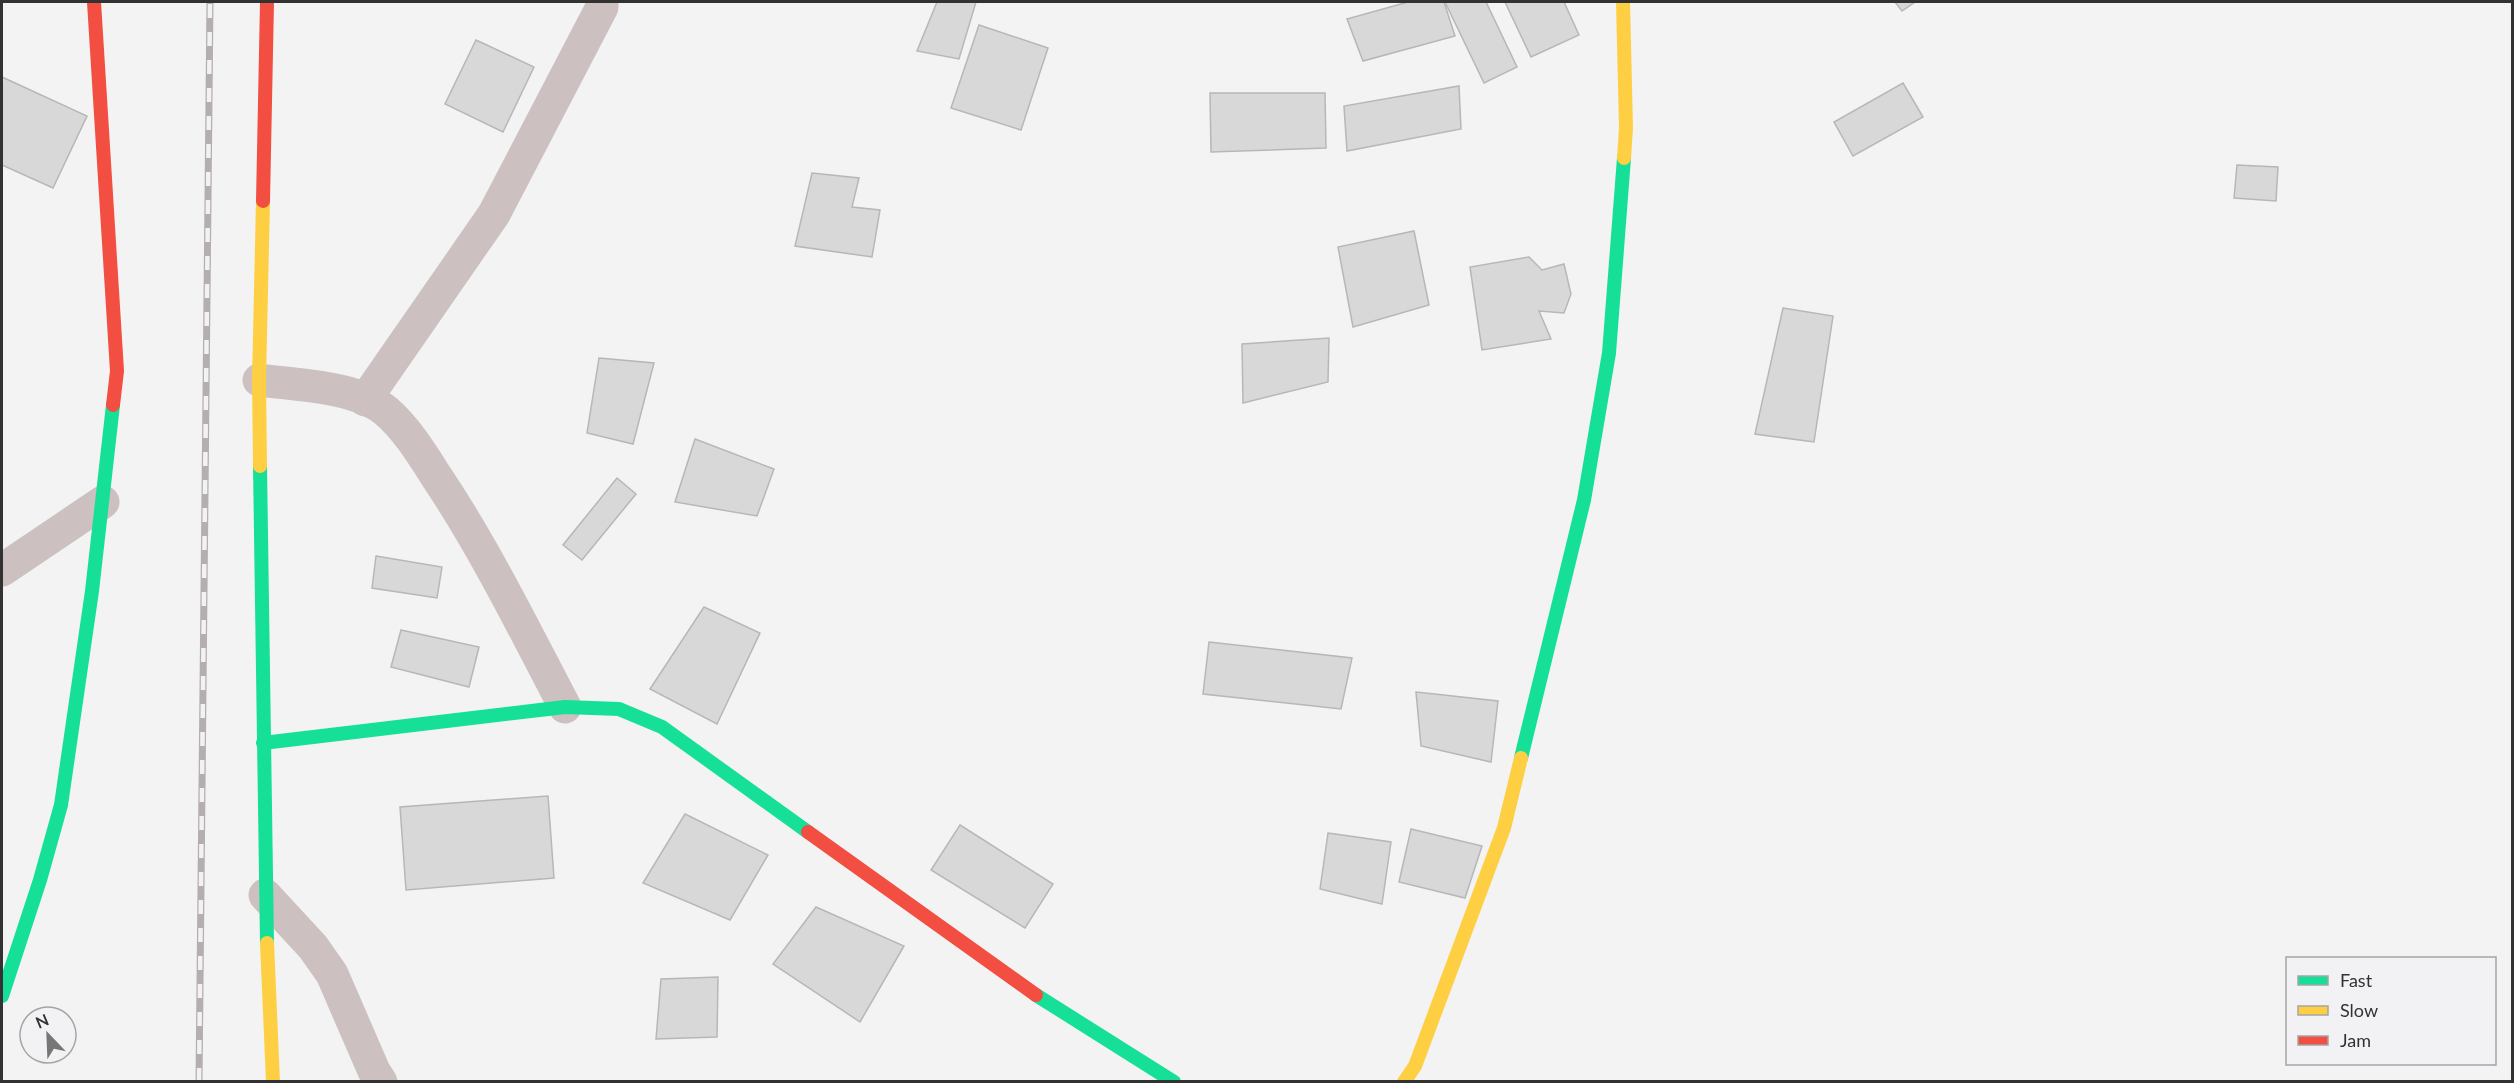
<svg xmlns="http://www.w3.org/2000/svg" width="2514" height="1083" font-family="Lato,sans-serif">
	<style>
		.building { fill: #d8d8d8; stroke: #b7b7b7; stroke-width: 1.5 }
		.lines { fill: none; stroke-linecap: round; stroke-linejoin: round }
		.street { stroke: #ccc0c0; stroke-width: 33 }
		.fast { stroke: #16e098; stroke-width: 14 }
		.slow { stroke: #ffcf43; stroke-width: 14 }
		.jam { stroke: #f24e42; stroke-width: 14 }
		.rail-casing { stroke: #b4aeae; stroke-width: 7 }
		.rail { stroke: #f2f2f4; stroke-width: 4.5; stroke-dasharray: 14; stroke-linecap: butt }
	</style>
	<rect width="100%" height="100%" fill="#f3f3f3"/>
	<g class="building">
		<path d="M 937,2 L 976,2 L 959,59 L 917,51 Z"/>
		<path d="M 1408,2 L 1444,2 L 1455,36 L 1363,61 L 1347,19 Z"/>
		<path d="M 1445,2 L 1486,2 L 1517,67 L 1484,83 Z"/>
		<path d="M 1505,2 L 1564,2 L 1579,35 L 1531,57 Z"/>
		<path d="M 1895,2 L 1915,2 L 1902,11 Z"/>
		<path d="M 979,25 L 1048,48 L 1021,130 L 951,108 Z"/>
		<path d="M 476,40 L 534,67 L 503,132 L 445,104 Z"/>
		<path d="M 2,77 L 87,116 L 53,188 L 2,165 Z"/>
		<path d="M 1903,83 L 1923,117 L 1853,156 L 1834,122 Z"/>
		<path d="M 1459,86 L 1461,129 L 1347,151 L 1344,106 Z"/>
		<path d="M 1210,93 L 1325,93 L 1326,148 L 1211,152 Z"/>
		<path d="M 2237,165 L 2278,167 L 2276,201 L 2234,198 Z"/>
		<path d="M 812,173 L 859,178 L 852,207 L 880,210 L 872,257 L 795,246 Z"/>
		<path d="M 1414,231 L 1429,305 L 1353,327 L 1338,247 Z"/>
		<path d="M 1529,257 L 1542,270 L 1564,264 L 1571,294 L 1564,313 L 1539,311 L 1551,339 L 1482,350 L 1470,267 Z"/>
		<path d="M 1783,308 L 1833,316 L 1814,442 L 1755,434 Z"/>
		<path d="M 1329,338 L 1328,382 L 1243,403 L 1242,344 Z"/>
		<path d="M 599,358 L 654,363 L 633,444 L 587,433 Z"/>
		<path d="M 695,439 L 774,469 L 757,516 L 675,502 Z"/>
		<path d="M 617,478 L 636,494 L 582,560 L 563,545 Z"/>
		<path d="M 376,556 L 442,567 L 437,598 L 372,588 Z"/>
		<path d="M 704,607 L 760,633 L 717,724 L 650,689 Z"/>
		<path d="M 401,630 L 479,647 L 469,687 L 391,667 Z"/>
		<path d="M 1209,642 L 1352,658 L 1341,709 L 1203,694 Z"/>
		<path d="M 1416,692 L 1498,701 L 1491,762 L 1421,746 Z"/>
		<path d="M 548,796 L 554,878 L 406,890 L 400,807 Z"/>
		<path d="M 685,814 L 768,855 L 730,920 L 643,883 Z"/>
		<path d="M 960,825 L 1053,884 L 1025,928 L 931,870 Z"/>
		<path d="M 1411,829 L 1482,846 L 1465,898 L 1399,882 Z"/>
		<path d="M 1328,833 L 1391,842 L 1382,904 L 1320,889 Z"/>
		<path d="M 816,907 L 904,946 L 860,1022 L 773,964 Z"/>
		<path d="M 718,977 L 717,1037 L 656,1039 L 661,979 Z"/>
	</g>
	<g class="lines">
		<g class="street">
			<path d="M 259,380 C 296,385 356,386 386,411 C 406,428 422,454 436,476 C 485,549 524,629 565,707"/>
			<path d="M 365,400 L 494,214 L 602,7 L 602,2"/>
			<path d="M 2,570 L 103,502"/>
			<path d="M 265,895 L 313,947 L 332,974 L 374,1071 L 381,1082"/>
		</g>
		<g class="fast">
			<path d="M 260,466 L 267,943"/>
			<path d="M 263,743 L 565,707 L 619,709 L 662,727 L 808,832"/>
			<path d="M 1521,758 L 1584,500 L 1609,353 L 1624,158"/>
			<path d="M 1036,995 L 1174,1082"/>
			<path d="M 2,996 L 40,880 L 61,805 L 92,591 L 113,405"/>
		</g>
		<g class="slow">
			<path d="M 1623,2 L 1626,128 L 1624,158"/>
			<path d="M 260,466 L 259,380 L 263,201"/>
			<path d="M 267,943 L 273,1082"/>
			<path d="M 1404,1082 L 1415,1066 L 1504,828 L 1521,758"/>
		</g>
		<g class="jam">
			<path d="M 94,2 L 117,371 L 113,405"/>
			<path d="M 263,201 L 267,2"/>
			<path d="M 808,832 L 1036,995"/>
		</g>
		<g class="rail-casing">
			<path id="rail" d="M 199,1082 L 210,2"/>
		</g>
		<use href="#rail" class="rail"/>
	</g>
	<rect width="2514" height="1083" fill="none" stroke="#323232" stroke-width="6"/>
	<rect x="2286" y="957" width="210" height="108" fill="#f2f2f4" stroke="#a5a5a6" stroke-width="1.5"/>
	<rect x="2298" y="976" width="30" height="9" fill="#16e098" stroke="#a5a5a6" stroke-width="1.5"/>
	<text x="2340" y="987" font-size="18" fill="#323232">Fast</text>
	<rect x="2298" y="1006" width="30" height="9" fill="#ffcf43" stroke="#a5a5a6" stroke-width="1.5"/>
	<text x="2340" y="1017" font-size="18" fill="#323232">Slow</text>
	<rect x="2298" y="1036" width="30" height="9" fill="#f24e42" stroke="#a5a5a6" stroke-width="1.5"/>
	<text x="2340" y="1047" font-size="18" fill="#323232">Jam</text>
	<g transform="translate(48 1035) rotate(337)"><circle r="28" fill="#f2f2f4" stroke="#a5a5a6" stroke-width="1.5"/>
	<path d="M0-4.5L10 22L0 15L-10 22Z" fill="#767676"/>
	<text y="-9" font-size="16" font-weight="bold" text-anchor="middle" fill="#323232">N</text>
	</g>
</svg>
